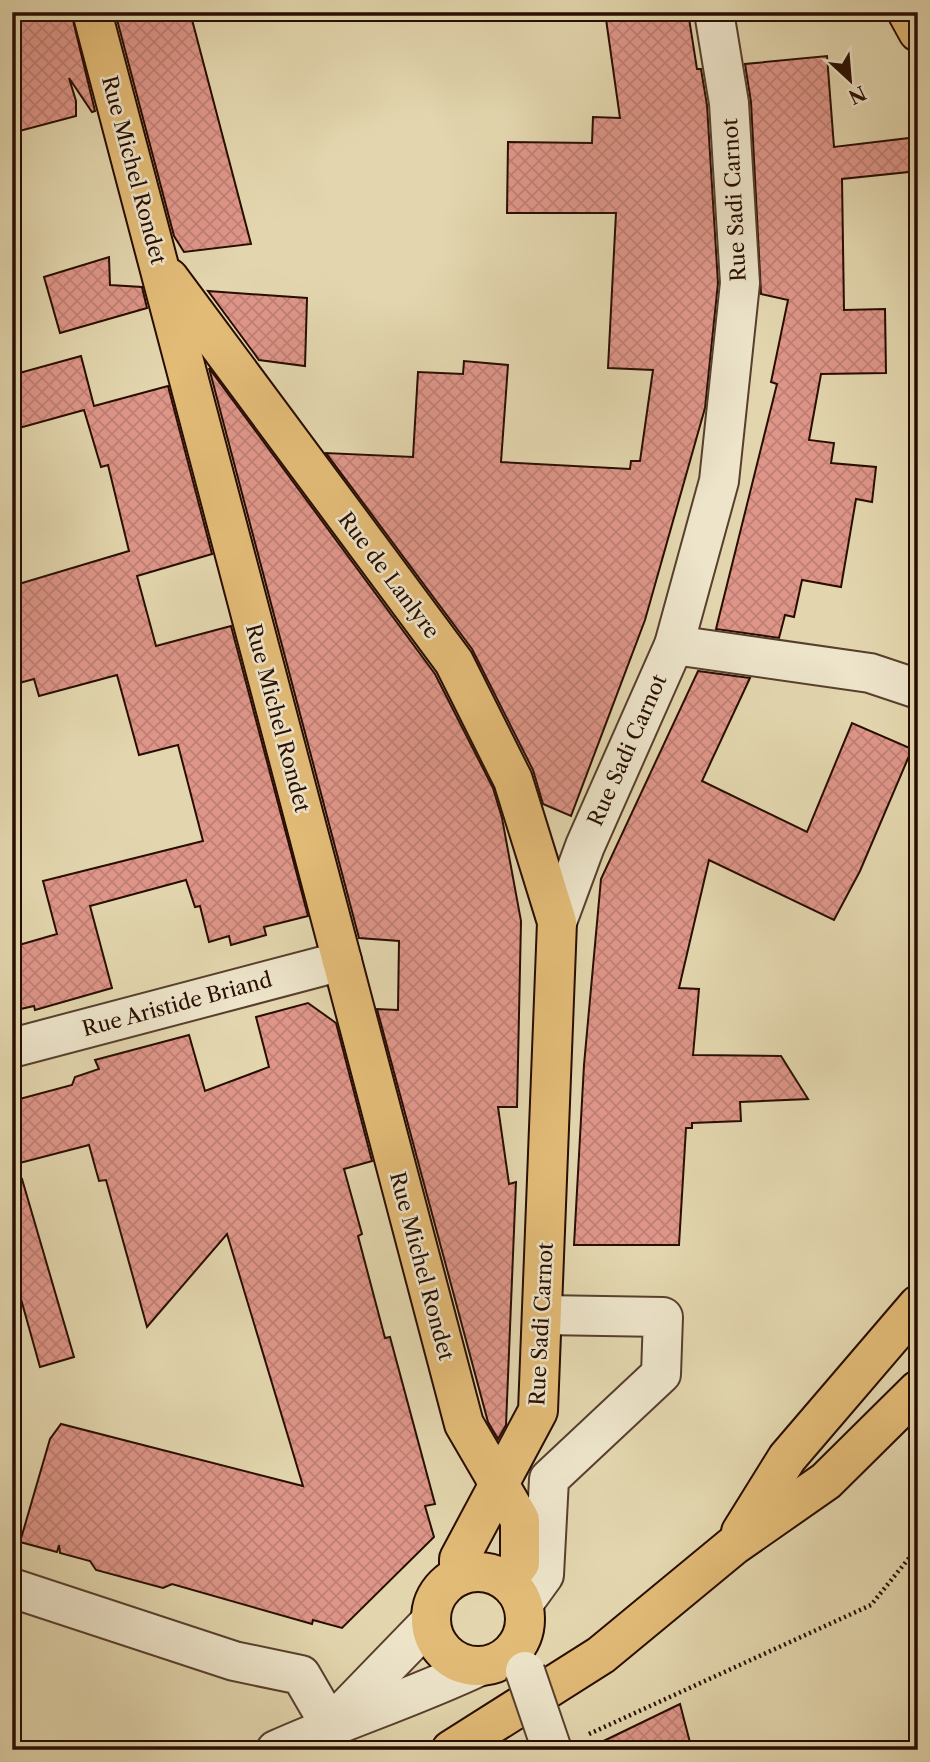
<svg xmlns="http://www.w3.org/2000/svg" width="930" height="1762" font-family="'Libre Caslon Text',serif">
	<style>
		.building { fill: url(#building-cross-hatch); stroke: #280d02; stroke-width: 2 }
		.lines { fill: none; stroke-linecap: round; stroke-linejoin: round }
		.minor-casing { stroke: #573f2d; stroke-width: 42 }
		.major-casing { stroke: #280d02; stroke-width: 42 }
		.path { stroke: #280d02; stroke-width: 4.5; stroke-dasharray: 2 3.5; stroke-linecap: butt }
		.minor { stroke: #ede4ca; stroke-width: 38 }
		.major { stroke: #e2bb77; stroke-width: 38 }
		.minor-bridge-casing { stroke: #573f2d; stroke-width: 42; stroke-linecap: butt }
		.minor-bridge { stroke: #ede4ca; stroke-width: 38 }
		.labels { text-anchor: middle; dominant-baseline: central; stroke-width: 5; stroke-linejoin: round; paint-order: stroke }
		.street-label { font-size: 21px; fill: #280d02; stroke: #ede4ca }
	</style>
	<defs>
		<pattern id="building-cross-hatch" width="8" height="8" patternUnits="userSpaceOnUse" patternTransform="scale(1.75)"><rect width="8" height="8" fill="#df9689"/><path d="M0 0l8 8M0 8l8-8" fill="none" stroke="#bf8075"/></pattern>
	</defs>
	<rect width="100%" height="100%" fill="#e3d6ae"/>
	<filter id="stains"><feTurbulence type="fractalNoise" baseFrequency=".00286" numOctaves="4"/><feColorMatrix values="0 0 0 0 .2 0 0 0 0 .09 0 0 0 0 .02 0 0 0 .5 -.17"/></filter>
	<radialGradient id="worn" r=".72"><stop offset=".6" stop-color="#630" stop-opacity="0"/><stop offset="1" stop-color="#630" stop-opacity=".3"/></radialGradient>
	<g class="building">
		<path d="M 12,12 L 71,12 L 95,111 L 92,112 L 69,78 L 76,101 L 76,116 L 12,133 Z"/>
		<path d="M 115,12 L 190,12 L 251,244 L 184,252 L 174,236 Z"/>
		<path d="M 605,12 L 688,12 L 697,69 L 701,69 L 707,105 L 718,283 L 705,408 L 645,620 L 571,816 L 543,804 L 533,770 L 472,649 L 326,453 L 413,457 L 418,372 L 463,374 L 464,361 L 508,365 L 501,462 L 630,469 L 631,461 L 640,461 L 653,370 L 608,368 L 616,213 L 507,213 L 508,142 L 592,143 L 593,117 L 620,118 Z"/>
		<path d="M 827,56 L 834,147 L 918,137 L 918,171 L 842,179 L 844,310 L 885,309 L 886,373 L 821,374 L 809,440 L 834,443 L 831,463 L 876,467 L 872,502 L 856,499 L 841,587 L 802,580 L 794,617 L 785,615 L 779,638 L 716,629 L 777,384 L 771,382 L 788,300 L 761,294 L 751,102 L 745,64 Z"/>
		<path d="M 109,257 L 110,285 L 142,287 L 147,308 L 60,333 L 44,277 Z"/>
		<path d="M 208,291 L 307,298 L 305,366 L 259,360 Z"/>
		<path d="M 81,356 L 94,406 L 168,386 L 212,554 L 137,576 L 156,646 L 231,626 L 308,916 L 264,927 L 266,935 L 231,945 L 229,936 L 209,942 L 200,906 L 195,907 L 186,880 L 90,906 L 112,988 L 35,1010 L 34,1006 L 12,1011 L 12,947 L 57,934 L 43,881 L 203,841 L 178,745 L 139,755 L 117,675 L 39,696 L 34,679 L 12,685 L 12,586 L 129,551 L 108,465 L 101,467 L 84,410 L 12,430 L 12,375 Z"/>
		<path d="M 209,368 L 435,674 L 493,788 L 502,818 L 521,921 L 517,1107 L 498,1107 L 509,1184 L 516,1182 L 506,1425 L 498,1439 L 488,1422 L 377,1009 L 398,1010 L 399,941 L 359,938 Z"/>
		<path d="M 698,671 L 750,678 L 702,781 L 807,832 L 852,723 L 912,749 L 860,871 L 834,920 L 709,860 L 679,988 L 699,989 L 693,1055 L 781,1056 L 808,1099 L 740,1102 L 741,1121 L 692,1123 L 692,1128 L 686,1128 L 679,1245 L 574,1245 L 584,1065 L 601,879 Z"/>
		<path d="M 308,1003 L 336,1023 L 372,1161 L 344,1169 L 362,1234 L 358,1236 L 385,1338 L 390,1337 L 435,1504 L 425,1506 L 434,1537 L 342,1628 L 313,1620 L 312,1624 L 172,1584 L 163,1588 L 96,1570 L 90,1561 L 60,1553 L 59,1545 L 57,1552 L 20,1542 L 50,1439 L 61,1424 L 303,1486 L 227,1234 L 147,1327 L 106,1180 L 99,1181 L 89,1145 L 12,1165 L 12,1101 L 72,1085 L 75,1077 L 99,1069 L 95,1060 L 189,1035 L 205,1091 L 269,1067 L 256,1017 Z"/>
		<path d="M 22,1179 L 74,1357 L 40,1367 L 12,1267 L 12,1181 Z"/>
		<path d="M 680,1704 L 692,1750 L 585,1750 Z"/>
	</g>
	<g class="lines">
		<g class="minor-casing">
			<g id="minor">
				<path d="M 674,645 L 870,673 L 918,689"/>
				<path d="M 557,922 L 585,846 L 674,645 L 719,481 L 740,283 L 729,103 L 714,12"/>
				<path d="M 12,1048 L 342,961"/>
				<path d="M 12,1588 L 234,1661 L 301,1675 L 330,1725"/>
				<path d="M 523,1604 L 544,1575 L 549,1479 L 661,1374 L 663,1317 L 543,1315"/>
				<path d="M 337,1718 L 430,1622"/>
				<path d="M 276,1750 C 343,1720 412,1698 478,1667"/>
			</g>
		</g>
		<g class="major-casing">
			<g id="major">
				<path d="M 92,12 L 464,1424 L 520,1520 L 520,1563 L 506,1581"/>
				<path d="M 907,12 L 918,32"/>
				<path d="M 169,278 L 454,662 L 513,780 L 557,922 L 538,1411 L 459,1559 L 459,1576"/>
				<path d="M 741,1532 L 787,1458 L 918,1305"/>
				<circle cx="478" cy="1619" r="47"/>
				<path d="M 451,1750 L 601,1655 L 733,1546 L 826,1481 L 918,1390"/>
			</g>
		</g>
		<path class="path" d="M 589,1734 L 871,1605 L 918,1547"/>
		<use href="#minor" class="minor"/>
		<use href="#major" class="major"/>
		<g class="minor-bridge-casing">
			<path id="minor-bridge" d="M 525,1671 L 552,1750"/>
		</g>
		<use href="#minor-bridge" class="minor-bridge"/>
	</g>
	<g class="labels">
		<g class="street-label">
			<text transform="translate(134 170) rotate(75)">Rue Michel Rondet</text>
			<text transform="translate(734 200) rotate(-93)">Rue Sadi Carnot</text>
			<text transform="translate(389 575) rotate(53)">Rue de Lanlyre</text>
			<text transform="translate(278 718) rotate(75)">Rue Michel Rondet</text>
			<text transform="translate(627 750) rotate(-66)">Rue Sadi Carnot</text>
			<text transform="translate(177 1004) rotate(-15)">Rue Aristide Briand</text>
			<text transform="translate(422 1266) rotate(75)">Rue Michel Rondet</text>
			<text transform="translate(541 1324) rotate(-87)">Rue Sadi Carnot</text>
		</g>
	</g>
	<rect width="930" height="1762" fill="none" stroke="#e3d6ae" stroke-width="42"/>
	<rect x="14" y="14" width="902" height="1734" fill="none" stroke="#280d02" stroke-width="3.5"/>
	<rect x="21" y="21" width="888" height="1720" fill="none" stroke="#280d02" stroke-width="2"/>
	<g transform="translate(850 80) rotate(154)" stroke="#ede4ca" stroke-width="5" paint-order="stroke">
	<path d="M0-5L12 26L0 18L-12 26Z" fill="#280d02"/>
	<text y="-10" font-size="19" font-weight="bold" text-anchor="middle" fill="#280d02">N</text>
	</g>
	<rect width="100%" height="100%" filter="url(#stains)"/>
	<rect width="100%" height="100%" fill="url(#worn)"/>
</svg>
